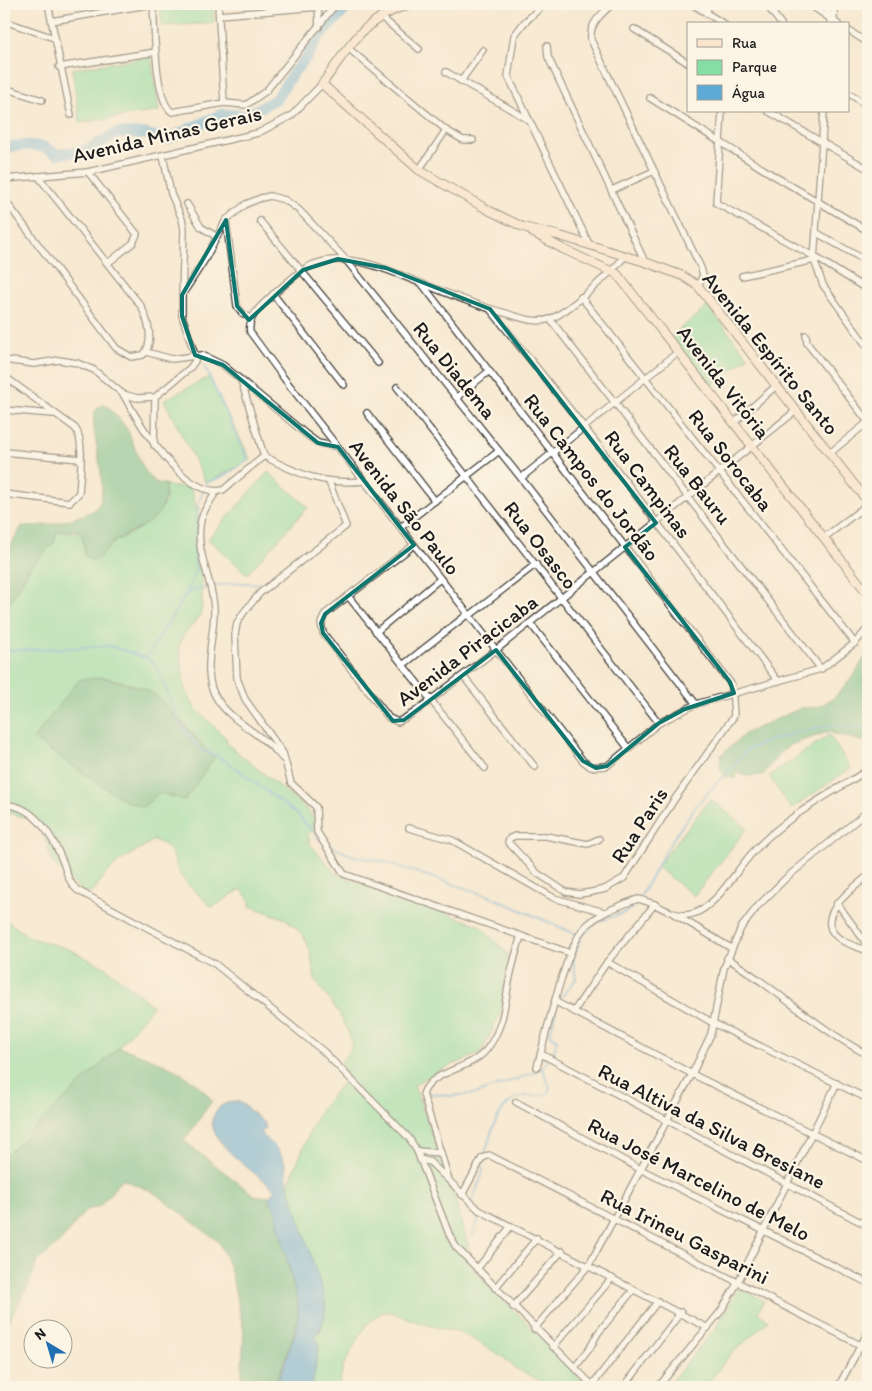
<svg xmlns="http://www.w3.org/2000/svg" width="872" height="1391" font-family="Itim,sans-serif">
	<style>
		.green { fill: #85dea3; stroke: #507d60; fill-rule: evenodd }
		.forest { fill: #6cbd89; stroke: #446c52 }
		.water { fill: #5daad6; stroke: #3c6379 }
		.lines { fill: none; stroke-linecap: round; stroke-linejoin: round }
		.stream { stroke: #5daad6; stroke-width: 2 }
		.river { stroke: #5daad6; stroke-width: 11 }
		.street-casing { stroke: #3d3b37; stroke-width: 8 }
		.secondary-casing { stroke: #3d3b37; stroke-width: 10 }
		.street { stroke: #fff; stroke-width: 5.5 }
		.secondary { stroke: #fbe5cf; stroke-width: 8 }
		.marked { fill: none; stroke: #0f766e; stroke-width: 4; stroke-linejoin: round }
		.labels { text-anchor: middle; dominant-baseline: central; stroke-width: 4.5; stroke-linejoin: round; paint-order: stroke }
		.street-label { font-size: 21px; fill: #1c1c1c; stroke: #fcf5e5 }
	</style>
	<rect width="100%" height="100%" fill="#fcf5e5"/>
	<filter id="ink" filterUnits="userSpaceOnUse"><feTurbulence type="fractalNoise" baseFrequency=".02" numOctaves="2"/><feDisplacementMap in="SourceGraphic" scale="10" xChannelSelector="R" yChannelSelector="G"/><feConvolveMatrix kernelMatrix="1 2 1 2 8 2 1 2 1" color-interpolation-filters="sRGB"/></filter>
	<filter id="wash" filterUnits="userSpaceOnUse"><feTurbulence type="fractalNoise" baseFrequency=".0096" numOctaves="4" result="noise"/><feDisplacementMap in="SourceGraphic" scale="20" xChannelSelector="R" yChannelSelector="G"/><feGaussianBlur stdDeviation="1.12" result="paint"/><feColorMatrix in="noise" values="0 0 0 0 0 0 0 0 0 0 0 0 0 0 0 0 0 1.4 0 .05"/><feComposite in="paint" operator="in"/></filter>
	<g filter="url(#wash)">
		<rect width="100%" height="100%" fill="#f7e9d1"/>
		<g class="green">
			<path d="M 160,4 L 213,4 L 214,23 L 162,26 Z"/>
			<path d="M 151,57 L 159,111 L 80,123 L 72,69 Z"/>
			<path d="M 708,306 L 748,357 L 711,387 L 671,336 Z"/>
			<path d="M 209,377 L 251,460 L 206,483 L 164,400 Z"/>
			<path d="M 268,472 L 308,507 L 247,574 L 208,539 Z"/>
			<path d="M 165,484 L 173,487 L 191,487 L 198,515 L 202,564 L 202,608 L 200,615 L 183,636 L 179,645 L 185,689 L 195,708 L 227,739 L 226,743 L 308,810 L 315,820 L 315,829 L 308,834 L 310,844 L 336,874 L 479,925 L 506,952 L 510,963 L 504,982 L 502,1010 L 481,1053 L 436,1072 L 414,1085 L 451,1186 L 475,1270 L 589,1387 L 553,1387 L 515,1368 L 503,1357 L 464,1334 L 420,1323 L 391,1312 L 382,1312 L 366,1325 L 343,1366 L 339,1387 L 312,1387 L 319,1343 L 315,1337 L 321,1330 L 326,1305 L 287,1182 L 290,1180 L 313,1124 L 322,1108 L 344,1080 L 341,1062 L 352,1047 L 347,1029 L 339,1013 L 315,980 L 310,950 L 303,935 L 286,919 L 250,906 L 250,901 L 241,889 L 213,907 L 209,905 C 201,895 190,889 183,879 C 171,862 179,850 154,840 L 120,861 L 103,877 L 92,893 L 82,891 L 53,863 L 43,832 L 27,818 L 4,812 L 4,614 L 30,567 L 54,543 L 57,531 L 82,534 L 101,556 L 113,543 L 140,528 L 157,514 L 166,501 ZM 102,677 C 115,680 131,682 143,689 C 169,703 193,735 214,758 L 159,793 L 143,807 Z"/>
			<path d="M 829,735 L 851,768 L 791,809 L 769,776 Z"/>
			<path d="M 710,799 L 747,828 L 694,896 L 657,867 Z"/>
			<path d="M 4,919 L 31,938 L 69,949 L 108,969 L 153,1006 L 119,1047 L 4,1157 Z"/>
			<path d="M 739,1287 L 764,1301 L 758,1312 L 768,1321 L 731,1354 L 705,1387 L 667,1387 L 716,1327 Z"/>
		</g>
		<g class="forest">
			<path d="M 105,404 C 112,412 123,421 128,431 C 135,445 144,486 165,484 C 167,526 139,523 113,543 C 106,549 102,558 93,561 L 85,556 L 82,534 L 75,531 L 57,531 L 54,543 L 30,567 L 4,614 L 4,557 L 22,526 C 38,527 55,524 71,519 C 78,516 90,514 96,508 C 112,493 90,433 94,414 C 95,408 100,406 105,404 Z"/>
			<path d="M 865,657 L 868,658 L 868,743 L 828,732 L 790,745 L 780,753 L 763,775 L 748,776 L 736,772 L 736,779 L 725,776 L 720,767 L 721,755 L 746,733 L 801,708 L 818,707 L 835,697 L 853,677 Z"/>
			<path d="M 102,677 L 142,688 L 156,695 L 214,758 L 185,800 L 159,793 L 143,807 L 125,801 L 33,739 L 79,680 Z"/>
			<path d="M 119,1047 C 148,1057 196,1074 212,1101 L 184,1141 L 254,1195 L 268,1197 L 274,1207 L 298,1303 C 299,1334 282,1358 276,1387 L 241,1387 L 244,1331 L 230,1268 L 219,1242 L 153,1192 L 122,1179 L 100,1206 L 86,1210 L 60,1242 L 37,1262 L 29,1285 L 4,1329 L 4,1157 Z"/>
		</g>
		<path class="water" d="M 234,1101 L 240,1102 L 264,1123 L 266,1127 L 261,1133 C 279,1151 287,1155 287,1182 L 324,1295 C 327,1310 325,1325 315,1337 L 319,1343 L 312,1387 L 276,1387 L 295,1333 L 298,1315 L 298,1303 L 274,1207 L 268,1197 L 276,1191 C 260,1174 199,1140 215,1113 C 219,1105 226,1103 234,1101 Z"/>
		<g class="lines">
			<g class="stream">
				<path d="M 187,593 C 212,585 235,581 261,584"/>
				<path d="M 4,651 L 111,646 L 151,660 L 158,668 L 179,723 L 201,750 L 221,758 L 237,769 L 298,815 L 320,840"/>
				<path d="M 146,658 L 187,593 L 196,571 L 194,546 L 197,538 L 198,505 L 206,483 L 226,475 L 248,460 L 204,365"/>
				<path d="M 327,844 L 353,856 L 385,862 L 489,896 L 578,935"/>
				<path d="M 428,1093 L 451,1096 L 475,1094 L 536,1072 L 553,1055 L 557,1040 L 550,1034 L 558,1001 L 576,979 L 573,959 L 582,935 L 597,922 L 626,912 L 636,904 L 671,842 L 695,807 L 747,750 L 769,741 L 814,728 L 833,725 L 868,727"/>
				<path d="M 485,1154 C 491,1133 498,1100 525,1096 C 533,1095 541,1097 548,1093 L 550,1087 L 542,1068"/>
				<path d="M 472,1201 L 483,1173 L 482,1163"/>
				<path d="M 473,1235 L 480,1215 L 479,1213"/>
			</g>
			<path class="river" d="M 4,147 L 28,145 L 44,147 L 57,154 L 85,151 L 117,133 L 146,134 L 167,139 L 222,114 L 246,115 L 276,99 L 293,73 L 307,57 L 319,36 L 351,4"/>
		</g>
	</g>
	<g filter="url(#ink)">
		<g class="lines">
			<g class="street-casing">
				<g id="street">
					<path d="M 48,4 L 71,115"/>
					<path d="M 218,4 L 224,103"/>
					<path d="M 318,4 L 319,27"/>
					<path d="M 544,4 L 523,24 L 514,36 L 508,76 L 590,246"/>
					<path d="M 612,4 C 601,15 589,23 591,40 L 701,268 L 703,275 L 698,286"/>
					<path d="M 692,4 L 724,24"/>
					<path d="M 766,4 L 781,24"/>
					<path d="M 809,4 L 838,24"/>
					<path d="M 824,4 L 830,15 L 830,24"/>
					<path d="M 834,4 L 834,21"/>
					<path d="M 707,14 L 708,4"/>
					<path d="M 219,15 L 318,7"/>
					<path d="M 380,16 L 419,49"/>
					<path d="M 4,21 L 54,38"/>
					<path d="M 51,21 L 153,4 C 155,27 154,100 172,112 L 224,103 L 246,105 L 266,91 L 336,4"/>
					<path d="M 634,29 L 688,63"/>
					<path d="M 848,30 L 868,43"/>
					<path d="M 547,46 L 548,57 L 645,262"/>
					<path d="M 348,48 L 446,130 L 463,140 L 473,140"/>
					<path d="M 59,67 L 156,52"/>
					<path d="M 446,72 L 529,120"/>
					<path d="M 461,81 L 483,50"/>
					<path d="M 4,88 L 42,100"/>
					<path d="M 848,93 L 868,106"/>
					<path d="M 650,98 L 771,174 L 868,231"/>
					<path d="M 722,111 L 716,203 L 815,257 L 868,290"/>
					<path d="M 768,111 L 868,169"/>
					<path d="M 824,111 L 814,260 L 823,285 L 868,348"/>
					<path d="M 163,156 L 171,194 L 182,219 L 184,229 L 182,295"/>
					<path d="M 419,170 L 446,130"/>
					<path d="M 88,172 L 137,234 L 133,243 L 108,263"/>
					<path d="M 4,179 L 88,172 L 258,133 L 291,116 L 322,84"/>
					<path d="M 612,190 L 654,171"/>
					<path d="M 4,199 L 116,348 L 131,357 L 143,355 C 155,342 148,320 141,306 L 38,176"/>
					<path d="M 187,204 L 201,227 L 217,237"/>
					<path d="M 226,220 L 237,306 L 243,314 L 251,318"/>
					<path d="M 260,221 L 378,363"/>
					<path d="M 817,233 L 868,262"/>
					<path d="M 625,256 C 613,271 567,313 550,319 C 536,324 518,317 505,313 C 477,306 450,294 423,284 C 389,271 352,251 314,264 C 300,269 287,283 275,293 C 264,303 247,316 250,332 L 283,377 L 583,761 L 591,767 L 607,766 L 659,723 L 696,704 L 821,669 L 855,643 L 868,628"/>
					<path d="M 742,276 L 814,260"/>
					<path d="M 422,284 L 732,685 L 734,716 L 674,800 L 624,878 L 605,889 L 592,892 L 579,894 L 566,892 L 537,873 L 508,842 L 510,838 L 515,836 L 546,836 L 588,844 L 599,839"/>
					<path d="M 273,294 L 344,385"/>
					<path d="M 581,297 L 855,643"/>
					<path d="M 490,309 L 584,427 L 778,681"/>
					<path d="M 550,319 L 821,669"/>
					<path d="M 806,335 L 807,343 L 868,422 L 830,453"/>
					<path d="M 146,352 L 172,359 L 202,355 L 223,365 L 307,435 L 318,443 L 338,447"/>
					<path d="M 4,360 L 34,364 L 59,360 L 77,363 L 94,370 L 123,394 L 137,398 L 155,397 L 190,368 L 195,361 L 195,355 L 182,316 L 182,295 L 204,261 L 226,220 L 246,204 L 261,198 L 270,196 L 285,200 L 299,210 L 346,260 L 521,478 L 696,704"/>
					<path d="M 4,376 L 75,428 C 85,440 80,477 79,493 L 70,502 L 4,494"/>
					<path d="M 241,380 L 264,456"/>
					<path d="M 397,387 L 659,723"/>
					<path d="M 123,394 C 138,422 184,499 223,490 L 264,456"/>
					<path d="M 457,397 L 488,372"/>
					<path d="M 4,410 L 53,414"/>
					<path d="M 367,413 L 435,501"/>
					<path d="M 734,423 L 777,385"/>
					<path d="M 154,445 L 155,397"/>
					<path d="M 4,452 L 80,459"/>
					<path d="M 264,456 C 300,475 323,485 364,481"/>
					<path d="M 521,478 L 678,352"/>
					<path d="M 329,482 L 346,526 L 260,593 L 244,612 L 237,623 L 235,635 L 237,678 L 245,699 L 283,753 L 291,783 L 316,807 L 317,832 L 344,874 L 570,953"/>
					<path d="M 216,492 C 210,502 201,513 200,526 C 196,554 213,581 214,609 C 215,637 200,674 217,699 C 233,724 264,734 282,758"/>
					<path d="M 401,527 L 499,451"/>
					<path d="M 825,537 L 868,504"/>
					<path d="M 414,545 L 325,614 L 321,623 L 323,633 L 389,718 L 398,722 L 415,712 L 496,650 L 797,410"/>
					<path d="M 348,596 L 485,768"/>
					<path d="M 469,616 L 536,564"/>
					<path d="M 530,623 L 629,749"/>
					<path d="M 376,632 L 440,579"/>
					<path d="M 403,665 L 468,614"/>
					<path d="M 463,676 L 535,767"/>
					<path d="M 4,805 C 34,804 53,837 63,862 C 67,873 68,881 77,890 L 215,964 L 323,1051 L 409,1138 L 417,1151 L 449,1234 L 456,1247 L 594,1387"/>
					<path d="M 409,828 L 452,840 L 554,898 L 604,912"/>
					<path d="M 868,876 C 851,889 808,921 843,941 C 850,945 860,948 868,951"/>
					<path d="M 837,903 L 868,946"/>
					<path d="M 674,914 L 731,948"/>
					<path d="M 727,958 C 775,988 818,1029 868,1055"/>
					<path d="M 607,962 L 713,1023 L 868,1099"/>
					<path d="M 556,1002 L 692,1074 L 868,1161"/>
					<path d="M 574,1011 L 607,962 L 655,904"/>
					<path d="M 541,1054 L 868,1226"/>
					<path d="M 537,1067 C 546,1035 565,950 584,928 C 598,913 619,906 638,899 C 657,902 672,919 692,914 C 715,909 737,869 753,852 C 785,817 828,795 868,770"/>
					<path d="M 516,1102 L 640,1169 L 868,1283"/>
					<path d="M 417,1151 L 441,1153"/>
					<path d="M 420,1159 L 430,1162 L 479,1210 L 708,1328"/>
					<path d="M 449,1180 L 423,1094 C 432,1069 470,1071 487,1049 C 505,1025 504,1004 510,977 C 513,963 517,949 521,936"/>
					<path d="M 462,1195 L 482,1158 L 489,1155 L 868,1349"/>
					<path d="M 477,1269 L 511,1226"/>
					<path d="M 495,1288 L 537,1238"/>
					<path d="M 513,1307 L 562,1251"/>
					<path d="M 534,1329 L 589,1265 L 692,1074 L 711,1034 L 724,968 L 741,928 L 757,907 L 787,877 L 868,811"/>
					<path d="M 553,1347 L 612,1278"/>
					<path d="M 576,1366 L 590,1348 L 598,1333 L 634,1289"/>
					<path d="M 592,1385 L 658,1301"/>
					<path d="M 624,1387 L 681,1312"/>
					<path d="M 658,1387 L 721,1311 L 738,1282 L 837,1083"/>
					<path d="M 838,1387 L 868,1332"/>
				</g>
			</g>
			<g class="secondary-casing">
				<g id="secondary">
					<path d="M 410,4 C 361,20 351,45 322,84 L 419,170 L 490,211 L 523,227 L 557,235 L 645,262 L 683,276 L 698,286 L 868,502"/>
					<path d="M 532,232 L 563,249 L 617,274 L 868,594"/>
				</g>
			</g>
			<use href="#street" class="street"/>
			<use href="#secondary" class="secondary"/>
		</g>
	</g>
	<path d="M0 0H872V1391H0ZM 226,220 L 237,306 L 249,320 L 303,270 L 338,259 L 386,268 L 490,309 L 656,523 L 625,547 L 730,682 L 734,693 L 685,709 L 659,723 L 607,766 L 596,768 L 583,761 L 496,650 L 404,720 L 393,721 L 323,633 L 321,623 L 325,614 L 414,545 L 338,447 L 318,443 L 223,365 L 195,355 L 182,316 L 182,295 Z" fill="#f7e9d1" fill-opacity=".55" fill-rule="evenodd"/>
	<path class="marked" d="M 226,220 L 237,306 L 249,320 L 303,270 L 338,259 L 386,268 L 490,309 L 656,523 L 625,547 L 730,682 L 734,693 L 685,709 L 659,723 L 607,766 L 596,768 L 583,761 L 496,650 L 404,720 L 393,721 L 323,633 L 321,623 L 325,614 L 414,545 L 338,447 L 318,443 L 223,365 L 195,355 L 182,316 L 182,295 Z"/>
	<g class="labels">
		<g class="street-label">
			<text transform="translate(167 134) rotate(-13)">Avenida Minas Gerais</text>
			<text transform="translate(771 353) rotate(51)">Avenida Espírito Santo</text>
			<text transform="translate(455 370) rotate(51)">Rua Diadema</text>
			<text transform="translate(724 382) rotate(52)">Avenida Vitória</text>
			<text transform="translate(731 460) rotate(52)">Rua Sorocaba</text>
			<text transform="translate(592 477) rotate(52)">Rua Campos do Jordão</text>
			<text transform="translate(648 484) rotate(53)">Rua Campinas</text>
			<text transform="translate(698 484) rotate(52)">Rua Bauru</text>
			<text transform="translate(405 507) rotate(52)">Avenida São Paulo</text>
			<text transform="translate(541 545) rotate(52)">Rua Osasco</text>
			<text transform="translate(467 650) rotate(-37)">Avenida Piracicaba</text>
			<text transform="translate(639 825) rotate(-57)">Rua Paris</text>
			<text transform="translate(712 1126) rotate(27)">Rua Altiva da Silva Bresiane</text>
			<text transform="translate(699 1179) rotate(27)">Rua José Marcelino de Melo</text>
			<text transform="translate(685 1236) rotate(27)">Rua Irineu Gasparini</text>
		</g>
	</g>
	<rect width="872" height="1391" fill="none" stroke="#fcf5e5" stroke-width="20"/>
	<rect x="687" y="22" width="162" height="90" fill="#fcf5e5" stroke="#a29e95"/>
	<rect x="697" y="39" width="25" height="8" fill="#fbe5cf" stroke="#a29e95"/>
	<text x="732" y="48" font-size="15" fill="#1c1c1c">Rua</text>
	<rect x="697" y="60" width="25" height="15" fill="#85dea3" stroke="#a29e95"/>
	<text x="732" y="72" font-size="15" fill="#1c1c1c">Parque</text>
	<rect x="697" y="85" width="25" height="15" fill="#5daad6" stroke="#a29e95"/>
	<text x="732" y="98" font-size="15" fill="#1c1c1c">Água</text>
	<g transform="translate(48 1344) rotate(322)"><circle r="24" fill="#fcf5e5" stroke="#a29e95"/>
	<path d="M0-4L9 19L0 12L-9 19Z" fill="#1f6fb2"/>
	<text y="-8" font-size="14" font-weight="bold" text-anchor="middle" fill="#1c1c1c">N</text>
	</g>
</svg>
